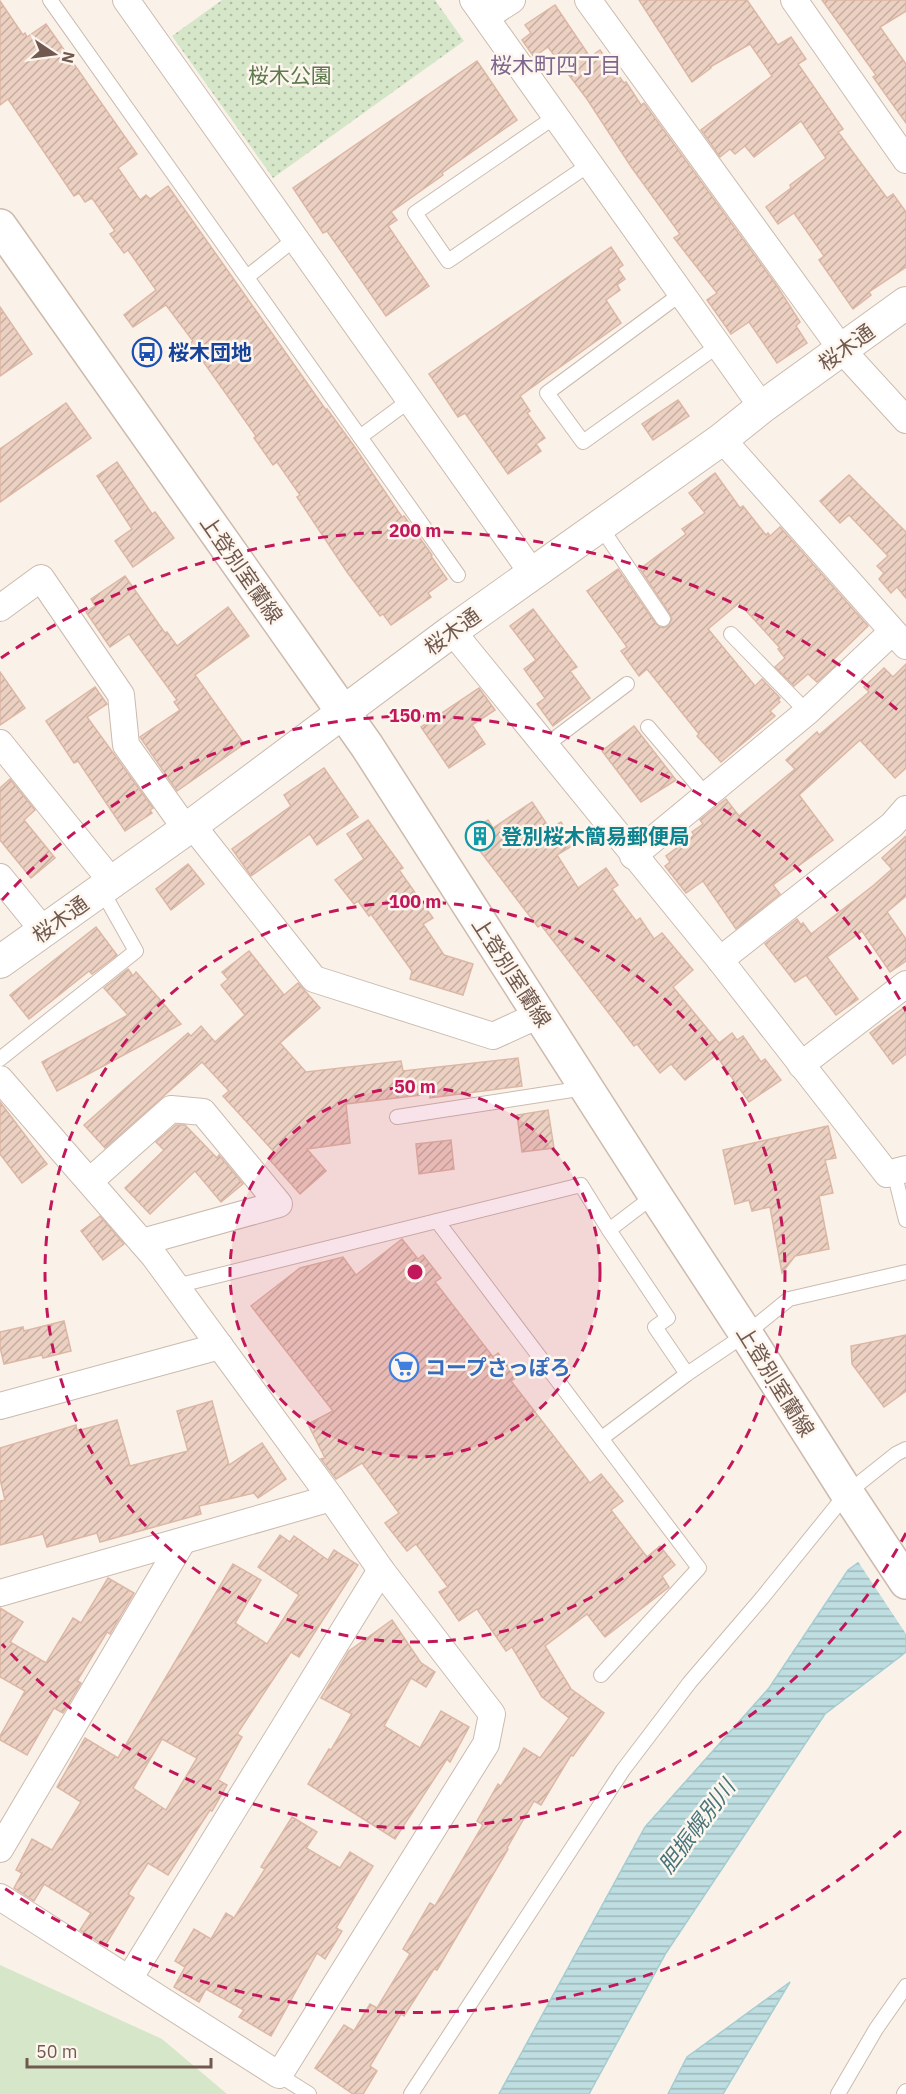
<svg xmlns="http://www.w3.org/2000/svg" width="906" height="2094" font-family="'IBM Plex Sans','Noto Sans JP',sans-serif">
	<style>
		.park { fill: url(#park-dots) }
		.pitch { fill: #d6e6c8 }
		.water { fill: url(#water-rules); stroke: #a6cdd2; stroke-width: 1.5 }
		.pier { fill: #faf2e8 }
		.building { fill: url(#building-hatch); stroke: #ddb7a5; stroke-width: 1.5; fill-rule: evenodd }
		.lines { fill: none; stroke-linecap: round; stroke-linejoin: round }
		.service-casing { stroke: #cbbaaf; stroke-width: 16 }
		.minor-casing { stroke: #cbbaaf; stroke-width: 28 }
		.tertiary-casing { stroke: #cbbaaf; stroke-width: 34 }
		.secondary-casing { stroke: #cdbaad; stroke-width: 36 }
		.service { stroke: #fff; stroke-width: 14 }
		.minor { stroke: #fff; stroke-width: 26 }
		.tertiary { stroke: #fff; stroke-width: 32 }
		.secondary { stroke: #fff; stroke-width: 33 }
		.ring { fill: none; stroke: #c2185b; stroke-width: 3; stroke-dasharray: 10 8 }
		.labels { text-anchor: middle; dominant-baseline: central; stroke-width: 5; stroke-linejoin: round; paint-order: stroke }
		.park-label { font-size: 21px; fill: #5c7a4b; stroke: #fdf6ee }
		.street-label { font-size: 21px; fill: #71594f; stroke: #fdf6ee }
		.transit-label { font-size: 21px; font-weight: bold; fill: #164399; stroke: #fdf6ee; text-anchor: start }
		.culture-label { font-size: 21px; font-weight: bold; fill: #0d838f; stroke: #fdf6ee; text-anchor: start }
		.shop-label { font-size: 21px; font-weight: bold; fill: #366cbe; stroke: #fdf6ee; text-anchor: start }
		.neighbourhood-label { font-size: 22px; fill: #7e668c; stroke: #fdf6ee }
		.water-label { font-size: 22px; font-style: italic; fill: #47757b; stroke: #fdf6ee }
		.centre { fill: #c2185b; stroke: #fdf6ee; stroke-width: 3 }
		.ring-label { font-size: 18px; text-anchor: middle; font-weight: bold; fill: #c2185b; stroke: #fdf6ee; stroke-width: 5; stroke-linejoin: round; paint-order: stroke }
	</style>
	<defs>
		<pattern id="park-dots" width="8" height="8" patternUnits="userSpaceOnUse" patternTransform="scale(1.5)"><rect width="8" height="8" fill="#d6e6c8"/><path d="M2 2h.1M6 6h.1" fill="none" stroke="#b2bda5" stroke-width="1.8" stroke-linecap="round"/></pattern>
		<pattern id="water-rules" width="6" height="5" patternUnits="userSpaceOnUse" patternTransform="scale(1.5)"><rect width="6" height="5" fill="#bedee1"/><path d="M0 2.5h6" fill="none" stroke="#9fb7b9"/></pattern>
		<pattern id="building-hatch" width="6" height="6" patternUnits="userSpaceOnUse" patternTransform="scale(1.5)"><rect width="6" height="6" fill="#ecd1c2"/><path d="M-1 1l2-2M0 6l6-6M5 7l2-2" fill="none" stroke="#c4ada0"/></pattern>
	</defs>
	<rect width="100%" height="100%" fill="#faf2e8"/>
	<path class="park" d="M 222,0 L 435,0 L 464,41 L 273,178 L 172,36 Z"/>
	<path class="pitch" d="M 0,1965 L 162,2039 L 227,2094 L 0,2094 Z"/>
	<g class="water">
		<path d="M 906,1528 L 906,1652 L 825,1714 L 666,1953 L 589,2094 L 499,2094 L 645,1827 L 769,1688 L 848,1570 Z"/>
		<path d="M 790,1982 L 723,2094 L 668,2094 L 687,2057 Z"/>
	</g>
	<path class="pier" d="M 906,1525 L 906,1634 L 857,1560 Z"/>
	<g class="building">
		<path d="M 639,0 L 747,0 L 778,45 L 791,37 L 806,59 L 798,64 L 843,129 L 838,132 L 887,198 L 893,194 L 906,212 L 906,267 L 869,292 L 871,295 L 853,309 L 819,260 L 824,256 L 794,213 L 778,224 L 766,207 L 791,188 L 790,185 L 826,158 L 801,121 L 754,157 L 745,146 L 735,154 L 730,149 L 720,157 L 701,130 L 772,76 L 750,44 L 710,67 L 711,68 L 692,82 Z"/>
		<path d="M 822,0 L 906,0 L 906,11 L 880,27 L 906,64 L 906,123 L 873,77 L 876,75 Z"/>
		<path d="M 0,1 L 23,35 L 25,33 L 27,37 L 46,24 L 137,154 L 118,168 L 140,200 L 146,195 L 150,199 L 168,186 L 326,410 L 327,409 L 354,446 L 402,517 L 404,516 L 432,555 L 431,556 L 447,579 L 428,593 L 431,597 L 391,625 L 383,614 L 380,616 L 347,572 L 297,497 L 300,495 L 277,462 L 273,465 L 254,438 L 256,436 L 190,343 L 193,341 L 166,305 L 133,327 L 124,315 L 156,290 L 128,250 L 124,253 L 110,234 L 115,231 L 92,198 L 85,202 L 79,193 L 74,196 L 8,99 L 0,105 Z"/>
		<path d="M 555,5 L 590,57 L 600,50 L 624,83 L 626,82 L 641,105 L 644,103 L 777,286 L 800,322 L 796,326 L 807,343 L 777,363 L 749,322 L 731,334 L 707,300 L 717,293 L 674,238 L 680,234 L 632,168 L 587,99 L 548,47 L 534,57 L 522,40 L 531,33 L 525,25 Z"/>
		<path d="M 477,61 L 517,120 L 442,173 L 443,175 L 391,212 L 397,220 L 388,226 L 429,286 L 386,316 L 327,231 L 323,233 L 293,188 Z"/>
		<path d="M 611,247 L 623,265 L 618,269 L 625,279 L 617,285 L 620,290 L 606,300 L 621,323 L 520,396 L 530,411 L 527,413 L 545,438 L 536,444 L 541,451 L 508,474 L 465,413 L 458,417 L 429,374 Z"/>
		<path d="M 0,307 L 32,354 L 0,376 Z"/>
		<path d="M 678,400 L 689,416 L 653,440 L 642,424 Z"/>
		<path d="M 66,403 L 91,438 L 0,502 L 0,449 Z"/>
		<path d="M 117,462 L 152,514 L 155,512 L 174,538 L 133,567 L 115,541 L 132,529 L 97,476 Z"/>
		<path d="M 715,473 L 740,508 L 743,506 L 766,535 L 768,533 L 770,536 L 780,527 L 868,626 L 832,661 L 836,665 L 817,682 L 808,674 L 794,686 L 775,667 L 785,658 L 778,649 L 780,648 L 739,603 L 708,629 L 755,686 L 762,679 L 780,698 L 778,700 L 780,702 L 770,711 L 775,716 L 721,762 L 697,736 L 699,734 L 647,669 L 639,676 L 621,651 L 627,647 L 587,591 L 618,569 L 656,624 L 663,628 L 668,626 L 672,619 L 670,614 L 640,569 L 686,534 L 682,529 L 705,513 L 689,493 Z"/>
		<path d="M 849,475 L 906,532 L 906,598 L 897,587 L 891,593 L 879,579 L 884,573 L 877,566 L 888,556 L 849,515 L 840,523 L 820,501 Z"/>
		<path d="M 125,576 L 165,633 L 167,632 L 177,646 L 228,607 L 249,636 L 195,675 L 244,744 L 177,791 L 140,737 L 180,710 L 174,702 L 177,700 L 129,634 L 110,647 L 86,612 L 95,606 L 91,599 Z"/>
		<path d="M 533,609 L 577,667 L 570,671 L 590,698 L 553,726 L 537,704 L 545,698 L 524,669 L 536,660 L 510,626 Z"/>
		<path d="M 906,664 L 906,768 L 895,778 L 860,740 L 799,795 L 833,840 L 773,885 L 780,894 L 736,929 L 703,881 L 686,893 L 665,866 L 670,862 L 666,856 L 694,835 L 692,832 L 703,824 L 700,820 L 726,799 L 739,816 L 795,769 L 786,760 L 817,732 L 819,735 L 869,692 L 864,687 L 884,668 L 893,677 Z"/>
		<path d="M 0,672 L 25,708 L 0,725 Z"/>
		<path d="M 95,687 L 107,704 L 87,717 L 153,808 L 150,810 L 152,813 L 125,831 L 78,761 L 74,763 L 46,721 Z"/>
		<path d="M 479,688 L 495,710 L 472,725 L 485,744 L 449,768 L 421,727 Z"/>
		<path d="M 634,726 L 676,780 L 641,802 L 602,751 Z"/>
		<path d="M 324,768 L 358,817 L 317,845 L 310,834 L 251,876 L 232,849 L 291,806 L 284,795 Z"/>
		<path d="M 10,779 L 35,810 L 24,820 L 55,858 L 31,878 L 0,840 L 0,788 Z"/>
		<path d="M 532,802 L 550,829 L 561,822 L 575,844 L 557,855 L 578,888 L 606,868 L 618,885 L 612,889 L 636,921 L 640,918 L 654,939 L 662,933 L 693,970 L 673,987 L 719,1043 L 732,1033 L 737,1040 L 743,1036 L 761,1062 L 765,1059 L 781,1080 L 749,1102 L 716,1055 L 685,1080 L 671,1064 L 660,1073 L 637,1044 L 634,1046 L 541,925 L 538,927 L 467,834 L 488,820 L 493,828 Z"/>
		<path d="M 368,820 L 403,868 L 399,870 L 433,918 L 423,924 L 444,955 L 473,964 L 463,995 L 410,979 L 412,971 L 371,914 L 369,916 L 358,901 L 354,904 L 335,880 L 364,859 L 347,834 Z"/>
		<path d="M 906,836 L 906,896 L 887,912 L 906,939 L 906,961 L 890,972 L 862,931 L 827,957 L 858,999 L 836,1015 L 806,975 L 795,982 L 765,944 L 797,919 L 801,925 L 803,923 L 811,934 L 874,885 L 892,869 L 882,858 Z"/>
		<path d="M 188,864 L 204,884 L 171,910 L 156,889 Z"/>
		<path d="M 96,927 L 117,955 L 92,974 L 89,971 L 29,1019 L 10,995 Z"/>
		<path d="M 249,951 L 284,995 L 298,983 L 320,1008 L 280,1043 L 306,1072 L 401,1061 L 403,1071 L 518,1058 L 522,1086 L 430,1098 L 430,1094 L 346,1104 L 350,1143 L 307,1149 L 326,1171 L 300,1194 L 269,1159 L 275,1153 L 223,1096 L 229,1091 L 202,1062 L 105,1148 L 84,1125 L 188,1033 L 191,1036 L 201,1026 L 215,1042 L 245,1015 L 221,985 L 228,979 L 222,972 Z"/>
		<path d="M 128,969 L 133,976 L 136,972 L 181,1024 L 57,1091 L 42,1062 L 128,1015 L 104,988 Z"/>
		<path d="M 906,1006 L 906,1054 L 893,1064 L 870,1033 Z"/>
		<path d="M 0,1102 L 47,1164 L 22,1183 L 0,1154 Z"/>
		<path d="M 548,1110 L 554,1148 L 522,1152 L 517,1115 Z"/>
		<path d="M 176,1125 L 185,1125 L 217,1158 L 219,1155 L 243,1184 L 221,1202 L 195,1171 L 150,1214 L 125,1188 L 164,1150 L 156,1142 Z"/>
		<path d="M 828,1126 L 836,1158 L 825,1160 L 833,1193 L 819,1196 L 829,1249 L 795,1256 L 782,1273 L 770,1207 L 752,1211 L 749,1200 L 735,1204 L 723,1150 Z"/>
		<path d="M 451,1140 L 454,1169 L 419,1174 L 416,1144 Z"/>
		<path d="M 100,1216 L 124,1244 L 103,1260 L 81,1231 Z"/>
		<path d="M 402,1239 L 418,1259 L 423,1255 L 441,1278 L 435,1282 L 493,1357 L 498,1353 L 517,1377 L 511,1381 L 590,1483 L 601,1474 L 623,1501 L 611,1510 L 647,1557 L 660,1546 L 675,1565 L 662,1576 L 669,1587 L 605,1637 L 587,1614 L 545,1646 L 571,1689 L 604,1713 L 573,1756 L 571,1755 L 541,1805 L 534,1801 L 507,1848 L 508,1849 L 437,1970 L 434,1969 L 404,2016 L 401,2014 L 370,2066 L 377,2071 L 363,2094 L 353,2094 L 315,2068 L 344,2025 L 354,2031 L 370,2004 L 377,2008 L 410,1954 L 403,1949 L 430,1903 L 435,1906 L 483,1825 L 477,1821 L 498,1784 L 501,1786 L 524,1748 L 540,1758 L 569,1718 L 542,1697 L 512,1647 L 506,1651 L 477,1609 L 459,1621 L 439,1592 L 448,1587 L 416,1544 L 407,1551 L 385,1523 L 399,1513 L 362,1463 L 336,1479 L 321,1459 L 325,1458 L 308,1424 L 333,1411 L 251,1306 L 300,1268 L 343,1257 L 356,1275 Z"/>
		<path d="M 64,1321 L 71,1351 L 43,1358 L 42,1355 L 4,1364 L 0,1347 L 0,1332 L 23,1327 L 24,1331 Z"/>
		<path d="M 906,1335 L 906,1391 L 884,1407 L 852,1364 L 851,1346 Z"/>
		<path d="M 212,1401 L 229,1465 L 262,1443 L 286,1479 L 258,1498 L 254,1493 L 199,1506 L 201,1514 L 100,1542 L 97,1533 L 47,1547 L 43,1534 L 0,1545 L 0,1501 L 5,1500 L 0,1479 L 0,1448 L 76,1425 L 77,1431 L 117,1420 L 130,1466 L 188,1451 L 177,1411 Z"/>
		<path d="M 280,1535 L 290,1542 L 294,1536 L 328,1560 L 334,1550 L 358,1565 L 299,1657 L 291,1652 L 237,1734 L 242,1737 L 218,1780 L 227,1785 L 212,1811 L 210,1810 L 168,1875 L 148,1863 L 128,1894 L 134,1898 L 105,1946 L 80,1930 L 91,1913 L 44,1884 L 34,1901 L 14,1888 L 22,1873 L 16,1870 L 32,1839 L 52,1850 L 81,1802 L 57,1787 L 85,1738 L 118,1758 L 233,1564 L 261,1580 L 235,1623 L 267,1644 L 299,1595 L 258,1567 ZM 162,1739 L 197,1758 L 166,1810 L 133,1788 Z"/>
		<path d="M 108,1578 L 134,1593 L 110,1634 L 107,1632 L 77,1681 L 81,1683 L 63,1713 L 54,1708 L 27,1755 L 0,1740 L 0,1736 L 25,1691 L 0,1677 L 0,1608 L 23,1622 L 10,1642 L 46,1663 L 73,1618 L 81,1623 Z"/>
		<path d="M 392,1620 L 421,1663 L 435,1672 L 426,1687 L 411,1678 L 384,1726 L 420,1748 L 441,1711 L 469,1727 L 450,1762 L 447,1759 L 395,1839 L 308,1784 L 329,1749 L 331,1750 L 352,1714 L 321,1698 L 349,1651 Z"/>
		<path d="M 292,1817 L 317,1832 L 306,1848 L 340,1868 L 350,1852 L 373,1866 L 336,1928 L 342,1931 L 325,1959 L 317,1953 L 271,2036 L 239,2017 L 244,2010 L 206,1989 L 199,2002 L 174,1987 L 185,1967 L 175,1961 L 194,1929 L 211,1939 L 226,1913 L 234,1918 L 265,1869 L 261,1867 Z"/>
	</g>
	<g class="lines">
		<g class="service-casing">
			<g id="service">
				<path d="M 50,0 L 458,575"/>
				<path d="M 556,116 L 415,213 L 448,261 L 590,164"/>
				<path d="M 247,277 L 296,238"/>
				<path d="M 682,293 L 547,393 L 583,442 L 719,345"/>
				<path d="M 360,437 L 410,400"/>
				<path d="M 600,526 L 663,619"/>
				<path d="M 731,634 L 807,712"/>
				<path d="M 648,727 L 706,795"/>
				<path d="M 545,746 L 627,684"/>
				<path d="M 0,1059 L 136,951 L 101,889"/>
				<path d="M 397,1117 L 585,1088"/>
				<path d="M 894,1172 L 906,1220"/>
				<path d="M 437,1221 L 699,1568 L 601,1675"/>
				<path d="M 609,1230 L 668,1318 L 655,1327 L 687,1374 L 746,1334 L 789,1299 L 906,1272"/>
				<path d="M 176,1286 L 581,1185 L 609,1230 L 655,1195"/>
				<path d="M 602,1438 L 687,1374"/>
				<path d="M 279,2075 L 309,2094"/>
				<path d="M 411,2094 L 623,1770 L 690,1682 L 762,1598 L 847,1493 L 896,1454 L 906,1449"/>
				<path d="M 838,2094 L 876,2029 L 906,1986"/>
				<path d="M 904,2094 L 906,2091"/>
			</g>
		</g>
		<g class="minor-casing">
			<g id="minor">
				<path d="M 126,0 L 533,574"/>
				<path d="M 473,0 L 762,407"/>
				<path d="M 588,0 L 842,350 L 906,420"/>
				<path d="M 794,0 L 906,160"/>
				<path d="M 486,17 L 512,0"/>
				<path d="M 722,439 L 906,646"/>
				<path d="M 0,608 L 41,578 L 121,695 L 126,745 L 186,829"/>
				<path d="M 452,631 L 720,960 L 887,1174 L 906,1169"/>
				<path d="M 0,743 L 112,882"/>
				<path d="M 192,825 L 314,979 L 493,1036 L 539,1015"/>
				<path d="M 633,856 L 807,712 L 892,632"/>
				<path d="M 0,877 L 43,930"/>
				<path d="M 720,960 L 892,825 L 906,809"/>
				<path d="M 801,1065 L 906,984"/>
				<path d="M 0,1079 L 154,1256 L 331,1498 L 381,1570 L 492,1714 L 486,1744 L 279,2075 L 0,1897"/>
				<path d="M 90,1181 L 171,1109 L 203,1112 L 279,1204 L 142,1242"/>
				<path d="M 0,1406 L 220,1346"/>
				<path d="M 0,1593 L 331,1498"/>
				<path d="M 0,1849 L 182,1542"/>
				<path d="M 129,1979 L 381,1570"/>
			</g>
		</g>
		<g class="tertiary-casing">
			<path id="tertiary" d="M 0,962 L 192,825 L 452,631 L 722,439 L 762,407 L 906,303"/>
		</g>
		<g class="secondary-casing">
			<path id="secondary" d="M 0,226 L 367,746 L 655,1195 L 746,1334 L 847,1493 L 906,1582"/>
		</g>
		<use href="#service" class="service"/>
		<use href="#minor" class="minor"/>
		<use href="#tertiary" class="tertiary"/>
		<use href="#secondary" class="secondary"/>
	</g>
	<circle cx="415" cy="1272" r="185" fill="#c2185b" fill-opacity=".12"/>
	<g class="ring">
		<circle cx="415" cy="1272" r="185"/>
		<circle cx="415" cy="1272" r="370"/>
		<path d="M906 1533A556 556 0 0 1 2 1644M2 900A556 556 0 0 1 906 1011"/>
		<path d="M901 1831A741 741 0 0 1 1 1886M1 658A741 741 0 0 1 901 713"/>
	</g>
	<defs>
		<g id="bus-ring" transform="scale(1.5)"><circle r="9.5" fill="#fdf6ee" stroke="#1a4fb4" stroke-width="1.5"/><path d="M-5-6H5V4H4V6H2V4H-2V6H-4V4H-5ZM-3.5-4V0h7V-4ZM-3.5 1.2v1.5H-2V1.2ZM2 1.2v1.5H3.5V1.2Z" fill="#1a4fb4"/></g>
		<g id="building-ring" transform="scale(1.5)"><circle r="9.5" fill="#fdf6ee" stroke="#0f9aa8" stroke-width="1.5"/><path d="M-4-6H4V6H1V3H-1V6H-4ZM-2.5-4.3h1.7v1.8h-1.7ZM.8-4.3h1.7v1.8H.8ZM-2.5-1h1.7V.8h-1.7ZM.8-1h1.7V.8H.8Z" fill="#0f9aa8"/></g>
		<g id="supermarket-ring" transform="scale(1.5)"><circle r="9.5" fill="#fdf6ee" stroke="#3f7fe0" stroke-width="1.5"/><path d="M-6-5.5h2.5l.6 2H6L4.5 2H-2.5L-4.4-4H-6ZM-1.5 3.2a1.3 1.3 0 1 0 .1 0ZM3 3.2a1.3 1.3 0 1 0 .1 0Z" fill="#3f7fe0"/></g>
	</defs>
	<g fill-rule="evenodd">
		<use href="#bus-ring" x="147" y="352"/>
		<use href="#building-ring" x="480" y="836"/>
		<use href="#supermarket-ring" x="404" y="1367"/>
	</g>
	<g class="labels">
		<g class="park-label">
			<text x="290" y="75">桜木公園</text>
		</g>
		<g class="street-label">
			<text transform="translate(846 347) rotate(-36)">桜木通</text>
			<text transform="translate(242 569) rotate(55)">上登別室蘭線</text>
			<text transform="translate(452 631) rotate(-36)">桜木通</text>
			<text transform="translate(60 919) rotate(-36)">桜木通</text>
			<text transform="translate(512 972) rotate(57)">上登別室蘭線</text>
			<text transform="translate(776 1381) rotate(58)">上登別室蘭線</text>
		</g>
		<g class="transit-label">
			<text x="168" y="352">桜木団地</text>
		</g>
		<g class="culture-label">
			<text x="501" y="836">登別桜木簡易郵便局</text>
		</g>
		<g class="shop-label">
			<text x="425" y="1367">コープさっぽろ</text>
		</g>
		<g class="neighbourhood-label">
			<text x="556" y="64">桜木町四丁目</text>
		</g>
		<g class="water-label">
			<text transform="translate(696 1826) rotate(-53)">胆振幌別川</text>
		</g>
	</g>
	<circle cx="415" cy="1272" r="9" class="centre"/>
	<g class="ring-label">
		<text x="415" y="537">200 m</text>
		<text x="415" y="722">150 m</text>
		<text x="415" y="908">100 m</text>
		<text x="415" y="1093">50 m</text>
	</g>
	<g transform="translate(54 54) rotate(103)" stroke="#fdf6ee" stroke-width="4.5" paint-order="stroke">
	<path d="M0-4.5L10 22L0 15L-10 22Z" fill="#71594f"/>
	<text y="-9" font-size="16" font-weight="bold" text-anchor="middle" fill="#71594f">N</text>
	</g>
	<path d="M27 2058v9h184v-9" fill="none" stroke="#71594f" stroke-width="3"/>
	<text x="36" y="2058" font-size="18" fill="#71594f" stroke="#fdf6ee" stroke-width="4.5" paint-order="stroke">50 m</text>
</svg>
